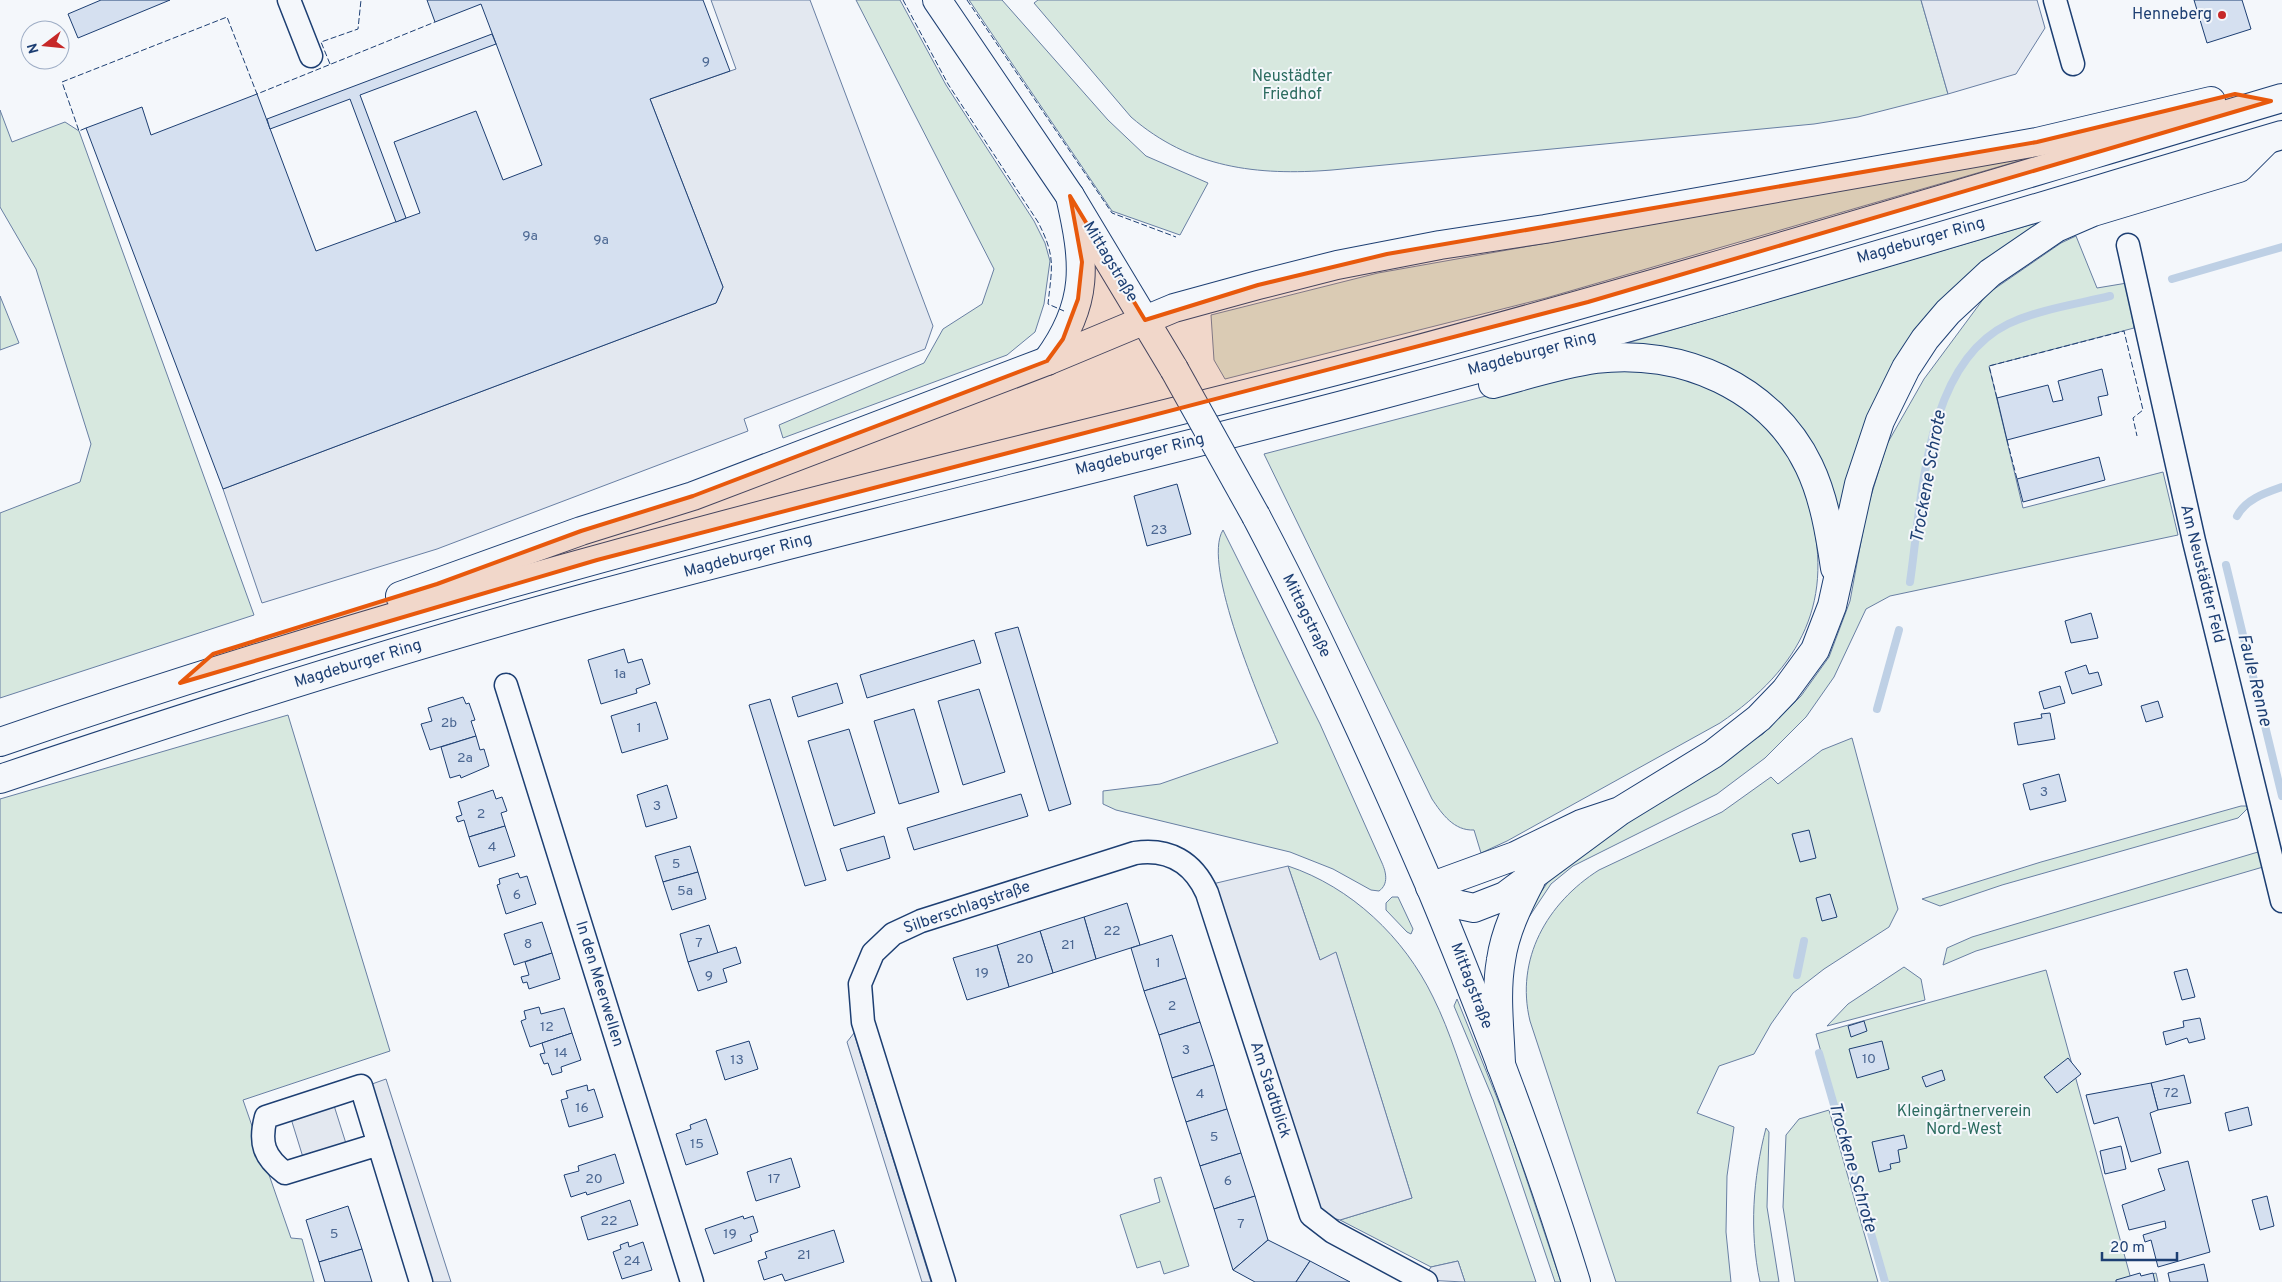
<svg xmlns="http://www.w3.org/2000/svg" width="2282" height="1282" font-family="Overpass,sans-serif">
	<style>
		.green { fill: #d7e8df; stroke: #687fa3 }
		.parking { fill: #e3e8f0; stroke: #687fa3 }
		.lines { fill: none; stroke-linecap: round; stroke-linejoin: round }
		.stream { stroke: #bed0e5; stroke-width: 8 }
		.building { fill: #d5e0f0; stroke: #1d3f73 }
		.minor-casing { stroke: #1d3f73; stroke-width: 25 }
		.tertiary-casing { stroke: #1d3f73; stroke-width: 30 }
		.trunk-casing { stroke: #1d3f73; stroke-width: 30 }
		.minor { stroke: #f4f7fb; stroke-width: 22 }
		.tertiary { stroke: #f4f7fb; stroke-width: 28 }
		.trunk { stroke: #f4f7fb; stroke-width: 28 }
		.tertiary-bridge-casing { stroke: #1d3f73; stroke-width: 30; stroke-linecap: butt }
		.tertiary-bridge { stroke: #f4f7fb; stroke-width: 28 }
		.fence { stroke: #1d3f73; stroke-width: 1; stroke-dasharray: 6 2.5; stroke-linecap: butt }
		.marked { fill: #e8590c; fill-opacity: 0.2; stroke: #e8590c; stroke-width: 4; stroke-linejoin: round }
		.poi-dot { fill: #c62828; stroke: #f4f7fb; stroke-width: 2 }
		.labels { text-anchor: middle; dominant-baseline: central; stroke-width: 4; stroke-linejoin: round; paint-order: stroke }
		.number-label { font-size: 14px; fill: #4b6792 }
		.poi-label { font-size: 16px; fill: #1d3f73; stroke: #f4f7fb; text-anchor: end }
		.park-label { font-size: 16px; fill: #2c6c60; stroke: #f4f7fb }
		.street-label { font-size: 16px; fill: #1d3f73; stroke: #f4f7fb }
		.water-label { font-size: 18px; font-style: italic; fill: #1d3f73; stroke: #f4f7fb }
	</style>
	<rect width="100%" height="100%" fill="#f4f7fb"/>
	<g class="green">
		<path d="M 856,0 L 900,0 L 946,85 L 1034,221 L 1045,243 L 1050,261 L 1044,304 L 1035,332 L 1007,355 L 783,438 L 779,425 L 924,363 L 943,329 L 982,304 L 994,269 Z"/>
		<path d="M 969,0 L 1002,0 L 1108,120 L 1146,156 L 1208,183 L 1180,235 L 1112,211 Z"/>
		<path d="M 1038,0 L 1921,0 L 1948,94 L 1858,117 L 1814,124 L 1332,170 C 1257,176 1190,168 1131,117 L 1034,3 Z"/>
		<path d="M 0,110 L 12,142 L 65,122 L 79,131 L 254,615 L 0,698 L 0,513 L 80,482 L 91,444 L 36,269 L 0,207 Z"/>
		<path d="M 2036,156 L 1546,298 L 1225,379 L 1214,360 L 1211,315 L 1378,273 Z"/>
		<path d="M 2050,219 L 1945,299 L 1841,526 L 1800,429 L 1614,347 Z"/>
		<path d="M 2076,236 L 2097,288 L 2127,283 L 2134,328 L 1989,366 L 2023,508 L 2163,472 L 2178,535 L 1890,596 L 1866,609 L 1834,677 L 1806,717 L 1765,758 L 1717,794 L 1573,866 L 1551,884 L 1529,917 L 1524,917 L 1550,879 L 1593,844 L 1763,734 L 1801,696 L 1829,657 L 1850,601 L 1867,509 L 1887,444 L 1924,379 L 1987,294 L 2061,243 Z"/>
		<path d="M 0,296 L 19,343 L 0,350 Z"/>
		<path d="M 1631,370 C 1668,374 1706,381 1738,403 C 1760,418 1790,449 1800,474 C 1804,483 1806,493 1808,503 C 1837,600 1801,668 1720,723 L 1507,841 L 1481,853 L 1474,830 C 1454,831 1442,814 1432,799 L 1264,454 L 1547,380 L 1589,372 Z"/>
		<path d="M 1223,530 L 1320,724 L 1382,863 C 1386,872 1389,884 1379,891 L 1371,890 L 1333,869 L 1290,852 L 1116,810 L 1103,804 L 1103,791 L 1160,784 L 1278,743 C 1262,704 1201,565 1223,530 Z"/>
		<path d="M 288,715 L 390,1051 L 243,1100 L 291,1238 L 302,1239 L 314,1282 L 0,1282 L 0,799 Z"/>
		<path d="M 1852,738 L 1898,909 L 1889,927 L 1824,969 L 1793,993 L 1771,1024 L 1754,1054 L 1719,1066 L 1697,1113 L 1734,1127 L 1727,1176 L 1726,1232 L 1731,1282 L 1616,1282 L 1530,1021 C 1515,959 1547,903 1599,870 L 1722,812 L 1771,777 L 1778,784 L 1822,750 Z"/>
		<path d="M 2241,806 L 2250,806 L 2238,818 L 2002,885 L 1940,906 L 1922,899 L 2041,862 Z"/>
		<path d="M 2258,852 L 2263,867 L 1976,951 L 1943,965 L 1947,948 L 1972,937 Z"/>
		<path d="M 1288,866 C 1351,887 1404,937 1433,997 C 1451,1033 1462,1073 1476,1110 C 1497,1167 1517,1225 1536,1282 L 1465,1282 L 1458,1261 L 1431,1267 L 1340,1220 L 1412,1198 L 1336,953 L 1320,960 Z"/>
		<path d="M 1392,897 L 1398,897 L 1413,929 L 1411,934 L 1407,932 L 1386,910 L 1386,903 Z"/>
		<path d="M 1904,967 L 1921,979 L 1925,1000 L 1827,1026 L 1848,1004 Z"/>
		<path d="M 2046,970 L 2131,1279 L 2156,1273 L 2158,1282 L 1885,1282 L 1816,1034 Z"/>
		<path d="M 1457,999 L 1510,1130 L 1561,1282 L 1555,1282 L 1493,1099 L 1454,1006 Z"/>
		<path d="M 1829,1110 L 1878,1282 L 1795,1282 L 1783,1207 L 1786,1135 L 1799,1119 Z"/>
		<path d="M 1766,1128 L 1769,1132 L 1767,1207 L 1779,1282 L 1760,1282 C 1749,1231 1753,1178 1766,1128 Z"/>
		<path d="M 1161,1177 L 1189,1266 L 1164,1274 L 1160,1261 L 1137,1268 L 1120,1215 L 1160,1202 L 1154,1179 Z"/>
	</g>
	<g class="parking">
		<path d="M 711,0 L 810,0 L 933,326 L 925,349 L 744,419 L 748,431 L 437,549 L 262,603 L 223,489 L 716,303 L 723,287 L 650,99 L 736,69 Z"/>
		<path d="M 1921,0 L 2037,0 L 2045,28 L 2016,74 L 1948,94 Z"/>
		<path d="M 1288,866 L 1320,960 L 1336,952 L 1412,1198 L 1340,1220 L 1310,1212 L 1204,886 Z"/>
		<path d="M 854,1033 L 931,1282 L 922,1282 L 847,1042 Z"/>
		<path d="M 386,1079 L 451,1282 L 433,1282 L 372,1084 Z"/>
		<path d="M 331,1096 L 349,1153 L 306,1167 L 288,1109 Z"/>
		<path d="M 1458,1261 L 1465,1282 L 1423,1280 L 1431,1267 Z"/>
	</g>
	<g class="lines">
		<g class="stream">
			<path d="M 2172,279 L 2282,247"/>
			<path d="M 2237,516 C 2246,499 2265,493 2282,487"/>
			<path d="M 2226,565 L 2282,796"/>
			<path d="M 1910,582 C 1922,501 1924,365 2008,324 C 2040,309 2077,304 2110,296"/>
			<path d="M 1877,709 L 1899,630"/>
			<path d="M 1797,975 L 1804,941"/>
			<path d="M 1819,1053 L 1885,1282"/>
		</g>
	</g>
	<g class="building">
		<path d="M 101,0 L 170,0 L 78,38 L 68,14 Z"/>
		<path d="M 427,0 L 703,0 L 730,71 L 650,99 L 723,287 L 716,303 L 223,489 L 86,128 L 142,107 L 151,135 L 257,94 L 316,251 L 420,213 L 394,142 L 476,111 L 503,180 L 542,165 L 481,4 L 435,22 Z"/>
		<path d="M 2194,0 L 2242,0 L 2251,29 L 2207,43 Z"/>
		<path d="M 492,34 L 496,44 L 360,95 L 406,218 L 396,222 L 350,99 L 270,129 L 267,119 Z"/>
		<path d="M 2102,369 L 2108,395 L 2098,397 L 2102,415 L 2007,440 L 1997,398 L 2048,385 L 2053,402 L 2063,400 L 2058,381 Z"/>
		<path d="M 2099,457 L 2105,480 L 2023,502 L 2017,479 Z"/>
		<path d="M 1177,484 L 1191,534 L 1147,546 L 1134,496 Z"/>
		<path d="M 2091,613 L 2098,638 L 2071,643 L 2065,621 Z"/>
		<path d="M 1018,627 L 1071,804 L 1049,811 L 995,633 Z"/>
		<path d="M 974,640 L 981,663 L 867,698 L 860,675 Z"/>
		<path d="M 624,649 L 628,663 L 642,659 L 650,684 L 636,689 L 637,693 L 601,704 L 588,660 Z"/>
		<path d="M 2086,665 L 2089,674 L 2098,672 L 2102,685 L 2072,694 L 2065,672 Z"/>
		<path d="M 837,683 L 843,703 L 798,717 L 792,697 Z"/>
		<path d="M 2060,686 L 2065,703 L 2044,709 L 2039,692 Z"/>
		<path d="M 979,689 L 1005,772 L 963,785 L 938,701 Z"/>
		<path d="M 463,697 L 466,704 L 469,703 L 475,720 L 471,721 L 476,736 L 430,750 L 421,724 L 432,721 L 428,708 Z"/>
		<path d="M 770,699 L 826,880 L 805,886 L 749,705 Z"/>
		<path d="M 2158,701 L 2163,717 L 2146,722 L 2141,706 Z"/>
		<path d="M 656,702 L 668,739 L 622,753 L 611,716 Z"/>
		<path d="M 914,709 L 939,792 L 899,804 L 874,721 Z"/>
		<path d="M 2050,713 L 2055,739 L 2018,745 L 2014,723 L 2042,718 L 2041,714 Z"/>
		<path d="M 849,729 L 875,813 L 834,826 L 808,741 Z"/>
		<path d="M 476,736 L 480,750 L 484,749 L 489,766 L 461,778 L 460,775 L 450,778 L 441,747 Z"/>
		<path d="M 2059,774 L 2066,801 L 2030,810 L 2023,784 Z"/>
		<path d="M 667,785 L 677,818 L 646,827 L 637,795 Z"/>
		<path d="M 493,790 L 496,799 L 502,797 L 507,811 L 501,813 L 505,826 L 469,837 L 464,820 L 458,822 L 456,817 L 462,815 L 458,802 Z"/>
		<path d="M 1021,794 L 1028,816 L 914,850 L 907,828 Z"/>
		<path d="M 505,826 L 515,856 L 479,867 L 469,837 Z"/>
		<path d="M 1809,830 L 1816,858 L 1800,862 L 1792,834 Z"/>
		<path d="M 884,836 L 890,858 L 847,871 L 840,849 Z"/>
		<path d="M 690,846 L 698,872 L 663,882 L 655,856 Z"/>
		<path d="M 698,872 L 706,899 L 672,910 L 663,882 Z"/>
		<path d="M 518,873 L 520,878 L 527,876 L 536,904 L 506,914 L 497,885 L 500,884 L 499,879 Z"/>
		<path d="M 1830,894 L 1837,917 L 1822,921 L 1816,898 Z"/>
		<path d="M 1127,903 L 1140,945 L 1096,959 L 1084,917 Z"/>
		<path d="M 1084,917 L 1096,959 L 1053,973 L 1040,931 Z"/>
		<path d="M 542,922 L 552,953 L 514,965 L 504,934 Z"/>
		<path d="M 709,925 L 718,953 L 688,962 L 680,934 Z"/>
		<path d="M 1040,931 L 1053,973 L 1009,987 L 997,945 Z"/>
		<path d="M 1172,935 L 1186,978 L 1144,991 L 1131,948 Z"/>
		<path d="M 997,945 L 1009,987 L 967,1000 L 953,958 Z"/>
		<path d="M 736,947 L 741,963 L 723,969 L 727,982 L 698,991 L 688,962 Z"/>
		<path d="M 552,953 L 560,979 L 529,989 L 527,982 L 523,983 L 521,977 L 529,975 L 525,962 Z"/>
		<path d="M 2187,969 L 2195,997 L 2182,1000 L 2174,972 Z"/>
		<path d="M 1186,978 L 1200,1022 L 1159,1035 L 1144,991 Z"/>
		<path d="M 539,1007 L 541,1014 L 564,1008 L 572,1033 L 530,1047 L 521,1021 L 526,1019 L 524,1011 Z"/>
		<path d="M 2200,1018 L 2205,1039 L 2189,1043 L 2187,1038 L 2166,1045 L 2163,1032 L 2184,1027 L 2183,1021 Z"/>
		<path d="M 1864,1021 L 1867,1031 L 1851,1037 L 1848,1026 Z"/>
		<path d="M 1200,1022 L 1214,1065 L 1172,1078 L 1159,1035 Z"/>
		<path d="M 572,1033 L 581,1060 L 561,1067 L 562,1072 L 552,1075 L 548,1063 L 544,1064 L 540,1054 L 545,1053 L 542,1043 Z"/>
		<path d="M 749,1041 L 758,1069 L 725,1080 L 716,1051 Z"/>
		<path d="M 1882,1041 L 1889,1069 L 1857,1078 L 1849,1049 Z"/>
		<path d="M 2068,1058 L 2081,1074 L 2057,1093 L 2044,1077 Z"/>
		<path d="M 1214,1065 L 1227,1109 L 1186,1122 L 1172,1078 Z"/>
		<path d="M 1942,1070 L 1945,1080 L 1926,1087 L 1922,1077 Z"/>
		<path d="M 2184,1075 L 2191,1103 L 2158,1110 L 2151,1083 Z"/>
		<path d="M 2151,1083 L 2158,1110 L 2150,1113 L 2161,1153 L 2131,1162 L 2118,1117 L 2094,1124 L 2086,1095 Z"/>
		<path d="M 587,1085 L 588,1091 L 594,1089 L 603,1117 L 569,1127 L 561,1100 L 568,1098 L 566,1091 Z"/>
		<path d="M 2248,1107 L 2252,1125 L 2229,1131 L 2225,1113 Z"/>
		<path d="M 1227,1109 L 1241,1153 L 1200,1166 L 1186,1122 Z"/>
		<path d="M 706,1119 L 718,1154 L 686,1165 L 676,1134 L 691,1129 L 690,1125 Z"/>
		<path d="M 1904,1135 L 1907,1148 L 1898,1150 L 1900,1162 L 1890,1164 L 1891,1169 L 1879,1172 L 1872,1142 Z"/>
		<path d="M 2121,1146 L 2126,1169 L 2105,1174 L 2100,1151 Z"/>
		<path d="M 1241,1153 L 1255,1196 L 1214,1209 L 1200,1166 Z"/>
		<path d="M 615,1154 L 624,1183 L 587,1195 L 586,1192 L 571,1197 L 564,1175 L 579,1171 L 578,1166 Z"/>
		<path d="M 791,1158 L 800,1187 L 756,1201 L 747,1172 Z"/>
		<path d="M 2188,1161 L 2210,1252 L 2158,1267 L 2151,1240 L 2145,1242 L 2143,1235 L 2166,1228 L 2165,1221 L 2129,1230 L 2122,1205 L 2165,1190 L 2158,1169 Z"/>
		<path d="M 1255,1196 L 1268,1240 L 1233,1270 L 1214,1209 Z"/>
		<path d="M 2267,1196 L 2274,1226 L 2260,1230 L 2252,1200 Z"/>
		<path d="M 630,1200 L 638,1225 L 588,1240 L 581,1217 Z"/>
		<path d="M 348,1206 L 362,1249 L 319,1262 L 306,1220 Z"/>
		<path d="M 743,1216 L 744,1219 L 753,1216 L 758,1232 L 750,1235 L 752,1241 L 714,1254 L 705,1229 Z"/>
		<path d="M 834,1230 L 844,1262 L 785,1281 L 782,1274 L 764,1280 L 758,1261 L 767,1258 L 765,1252 Z"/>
		<path d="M 1268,1240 L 1310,1261 L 1296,1282 L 1255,1282 L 1233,1270 Z"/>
		<path d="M 628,1242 L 629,1247 L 643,1242 L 652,1270 L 622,1279 L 613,1252 L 621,1249 L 620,1245 Z"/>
		<path d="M 362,1249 L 372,1282 L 325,1282 L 319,1262 Z"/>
		<path d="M 1310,1261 L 1350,1282 L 1296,1282 Z"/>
		<path d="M 2204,1264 L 2208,1282 L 2170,1282 L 2168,1273 Z"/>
		<path d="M 2140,1273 L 2141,1276 L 2153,1273 L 2155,1282 L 2116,1282 L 2116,1280 Z"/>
	</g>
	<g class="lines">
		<g class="minor-casing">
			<g id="minor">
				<path d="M 289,0 L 311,56"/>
				<path d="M 2055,0 L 2073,64"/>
				<path d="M 2128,245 L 2194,541 L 2282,901"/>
				<path d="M 506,685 L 692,1282"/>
				<path d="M 379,1144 L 285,1173 C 264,1157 259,1143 266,1117 L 361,1086 L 421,1282"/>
				<path d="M 944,1282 L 863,1022 L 860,984 L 873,953 L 893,934 L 921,921 L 1135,853 C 1169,848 1193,862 1207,893 L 1311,1215 L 1333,1232 L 1426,1282"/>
			</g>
		</g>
		<g class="tertiary-casing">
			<g id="tertiary">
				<path d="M 937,0 L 1070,196 L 1174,369"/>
				<path d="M 1256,516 C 1320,637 1376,761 1430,886 C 1484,1016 1535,1148 1576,1282"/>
			</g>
		</g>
		<g class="trunk-casing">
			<g id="trunk">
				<path d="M 1047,361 C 1090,303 1085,262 1070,196"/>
				<path d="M 1493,384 C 1527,375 1561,364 1596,359 C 1681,348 1771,387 1809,466 C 1824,497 1830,534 1835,568"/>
				<path d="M 400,596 L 581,531 L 693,496 L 1047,361 L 1174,308 L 1258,285 L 1337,265 L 1440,245 L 1545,229 L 2037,142 L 2211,101"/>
				<path d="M 0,742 C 255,654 515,580 777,511 C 980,458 1186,411 1389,357 C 1689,277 1985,186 2282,98"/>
				<path d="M 0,779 C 196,713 393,650 592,596 C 853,526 1116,465 1377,396 C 1681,316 1981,224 2282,135"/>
				<path d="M 1620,811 L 1581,824 L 1515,856 L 1430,887 L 1446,902 L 1474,908 L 1505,896 L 1620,811 L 1713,754 L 1759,718 L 1785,691 L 1815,650 L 1832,606 L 1859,484 L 1880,421 L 1906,368 L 1925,339 L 1948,312 L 1990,273 L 2056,228 L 2093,212 L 2239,168 L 2266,141"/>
				<path d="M 1501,1065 C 1500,1030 1495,994 1501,960 C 1505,932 1518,905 1531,880"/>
			</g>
		</g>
		<use href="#minor" class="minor"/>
		<use href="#tertiary" class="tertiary"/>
		<use href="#trunk" class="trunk"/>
		<g class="tertiary-bridge-casing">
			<path id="tertiary-bridge" d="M 1174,369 L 1256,516"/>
		</g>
		<use href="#tertiary-bridge" class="tertiary-bridge"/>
		<g class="fence">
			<path d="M 903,0 L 948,84 L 1038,222 C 1056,257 1052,266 1048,304 L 1064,311"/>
			<path d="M 967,0 L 1112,213 L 1176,237"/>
			<path d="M 330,64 L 321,42 L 358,29 L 361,0"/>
			<path d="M 86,128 L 79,131 L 62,82 L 227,17 L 257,94 L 435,22"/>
			<path d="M 1997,398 L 1989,366 L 2124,331 L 2143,410 L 2133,418 L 2137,436"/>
			<path d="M 2007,440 L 2017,479"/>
		</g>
	</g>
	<path class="marked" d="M 2235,94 L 2271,101 L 1588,302 L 597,560 L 180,683 L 213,654 L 437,584 L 581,531 L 693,496 L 1047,361 L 1063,339 L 1078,299 L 1082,262 L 1070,196 L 1145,320 L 1258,285 L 1387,254 L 2037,142 Z"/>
	<circle class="poi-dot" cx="2222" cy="15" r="5"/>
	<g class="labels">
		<g class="number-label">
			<text x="706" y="62">9</text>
			<text x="530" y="236">9a</text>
			<text x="601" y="240">9a</text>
			<text x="1159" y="530">23</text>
			<text x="620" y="674">1a</text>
			<text x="449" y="723">2b</text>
			<text x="639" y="728">1</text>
			<text x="465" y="758">2a</text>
			<text x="2044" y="792">3</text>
			<text x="657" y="806">3</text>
			<text x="481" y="814">2</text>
			<text x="492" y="847">4</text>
			<text x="676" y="864">5</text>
			<text x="685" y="891">5a</text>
			<text x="517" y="895">6</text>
			<text x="1112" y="931">22</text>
			<text x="699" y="943">7</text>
			<text x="528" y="944">8</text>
			<text x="1068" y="945">21</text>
			<text x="1025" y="959">20</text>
			<text x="1158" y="963">1</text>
			<text x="982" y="973">19</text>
			<text x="709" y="976">9</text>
			<text x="1172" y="1006">2</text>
			<text x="547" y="1027">12</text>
			<text x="1186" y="1050">3</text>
			<text x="561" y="1053">14</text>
			<text x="1869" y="1059">10</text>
			<text x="737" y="1060">13</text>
			<text x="2171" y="1093">72</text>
			<text x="1200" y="1094">4</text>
			<text x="582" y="1108">16</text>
			<text x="1214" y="1137">5</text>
			<text x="697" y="1144">15</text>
			<text x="594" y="1179">20</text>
			<text x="774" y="1179">17</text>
			<text x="1228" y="1181">6</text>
			<text x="609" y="1221">22</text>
			<text x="1241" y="1224">7</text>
			<text x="334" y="1234">5</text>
			<text x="730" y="1234">19</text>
			<text x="804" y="1255">21</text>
			<text x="632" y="1261">24</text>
		</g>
		<g class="poi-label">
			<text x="2212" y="15">Henneberg</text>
		</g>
		<g class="park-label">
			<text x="1292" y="77">Neustädter<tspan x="1292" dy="18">Friedhof</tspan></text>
			<text x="1964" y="1112">Kleingärtnerverein<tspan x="1964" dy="18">Nord-West</tspan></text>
		</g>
		<g class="street-label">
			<text transform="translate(1921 241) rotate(-16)">Magdeburger Ring</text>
			<text transform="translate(1110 262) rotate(59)">Mittagstraße</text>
			<text transform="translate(1532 354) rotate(-15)">Magdeburger Ring</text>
			<text transform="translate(1140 455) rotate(-14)">Magdeburger Ring</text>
			<text transform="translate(748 556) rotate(-15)">Magdeburger Ring</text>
			<text transform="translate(2202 574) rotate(76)">Am Neustädter Feld</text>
			<text transform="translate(1306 616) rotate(64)">Mittagstraße</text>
			<text transform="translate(358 664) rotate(-17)">Magdeburger Ring</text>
			<text transform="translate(967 908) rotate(-19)">Silberschlagstraße</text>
			<text transform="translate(599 984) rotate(73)">In den Meerwellen</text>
			<text transform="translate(1471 986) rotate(69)">Mittagstraße</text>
			<text transform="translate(1270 1090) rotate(72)">Am Stadtblick</text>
		</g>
		<g class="water-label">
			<text transform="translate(1929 477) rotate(-80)">Trockene Schrote</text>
			<text transform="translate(2254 680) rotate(76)">Faule Renne</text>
			<text transform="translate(1852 1167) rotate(74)">Trockene Schrote</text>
		</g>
	</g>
	<g transform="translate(45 45) rotate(254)"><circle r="24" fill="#f4f7fb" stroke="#9eadc5"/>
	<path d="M0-4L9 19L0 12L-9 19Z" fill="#c62828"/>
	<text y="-8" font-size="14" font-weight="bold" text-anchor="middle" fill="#1d3f73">N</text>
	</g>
	<path d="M2102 1252v8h75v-8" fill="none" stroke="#1d3f73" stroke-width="2.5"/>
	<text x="2110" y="1252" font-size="15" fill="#1d3f73" stroke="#f4f7fb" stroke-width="4" paint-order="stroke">20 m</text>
</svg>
